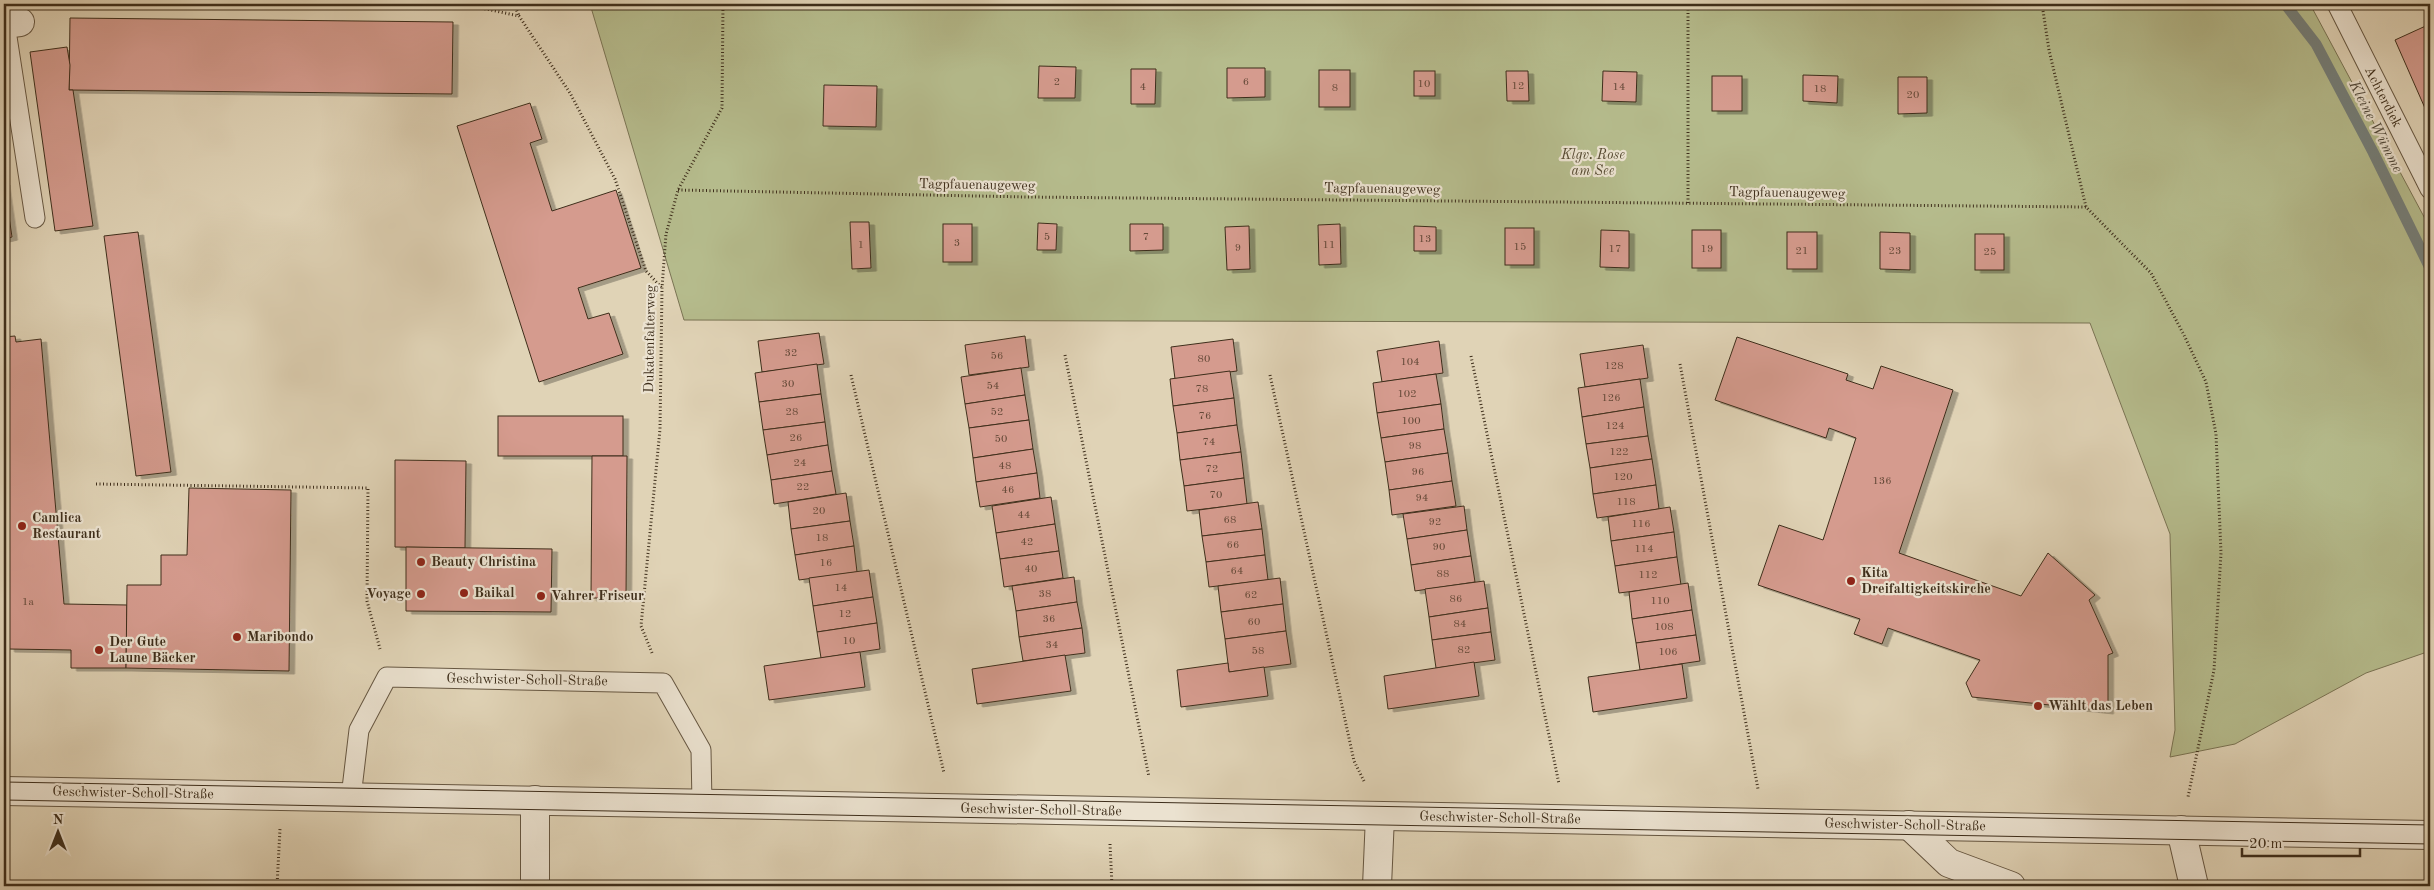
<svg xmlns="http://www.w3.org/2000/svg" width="2434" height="890" font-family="'Old Standard TT',serif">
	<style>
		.green { fill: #b5bb8c; stroke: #7a7454 }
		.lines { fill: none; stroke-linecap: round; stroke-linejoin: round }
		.stream { stroke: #757f7a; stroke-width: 11 }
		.building { fill: #d59b8e; stroke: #3e2e1b; filter: url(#shadow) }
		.lane-casing { stroke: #665742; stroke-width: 21 }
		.street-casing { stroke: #665742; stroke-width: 30 }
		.path { stroke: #3e2e1b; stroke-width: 3; stroke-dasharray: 1 2.5; stroke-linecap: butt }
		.lane { stroke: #ebe2d0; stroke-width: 19 }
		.street { stroke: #ebe2d0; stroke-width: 28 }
		.tram { stroke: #3e2e1b; stroke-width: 1 }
		.poi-dot { fill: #8f2418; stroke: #ebe2d0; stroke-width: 2 }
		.labels { text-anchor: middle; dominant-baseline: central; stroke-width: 4.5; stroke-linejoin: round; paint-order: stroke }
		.number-label { font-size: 11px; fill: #644938 }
		.street-label { font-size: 14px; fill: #3e2e1b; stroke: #ebe2d0 }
		.park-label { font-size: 14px; font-style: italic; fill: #564a32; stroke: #ebe2d0 }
		.poi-label { font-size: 14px; font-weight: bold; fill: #3e2e1b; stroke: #ebe2d0; text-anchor: start }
		.water-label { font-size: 15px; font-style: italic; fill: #50493b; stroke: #ebe2d0 }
	</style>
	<defs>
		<filter id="shadow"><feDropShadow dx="5.5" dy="3" stdDeviation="0" flood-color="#0004"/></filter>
	</defs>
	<rect width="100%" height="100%" fill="#e0d3b6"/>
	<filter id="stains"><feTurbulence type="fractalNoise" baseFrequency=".004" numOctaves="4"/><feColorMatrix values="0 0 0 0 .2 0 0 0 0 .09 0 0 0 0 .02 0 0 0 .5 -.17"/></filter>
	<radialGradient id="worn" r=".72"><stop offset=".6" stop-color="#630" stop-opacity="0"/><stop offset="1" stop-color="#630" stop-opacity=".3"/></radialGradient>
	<path class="green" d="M 590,4 L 2310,4 L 2430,228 L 2430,651 L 2366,673 L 2235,744 L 2170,757 L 2175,730 L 2170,534 L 2090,323 L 684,320 Z"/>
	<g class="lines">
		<path class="stream" d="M 2285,4 L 2316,44 L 2373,152 L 2430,268"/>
	</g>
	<g class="building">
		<path d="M 70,18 L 453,22 L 452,94 L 69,90 Z"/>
		<path d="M 2430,24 L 2430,114 L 2428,115 L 2395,40 Z"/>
		<path d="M 67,47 L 70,65 L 69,90 L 73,90 L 93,226 L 55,231 L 30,52 Z"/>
		<path d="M 1039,66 L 1076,67 L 1075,98 L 1038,98 Z"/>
		<path d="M 1227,68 L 1265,68 L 1265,97 L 1227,98 Z"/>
		<path d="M 1131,69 L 1156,69 L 1155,104 L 1131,104 Z"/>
		<rect x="1319" y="70" width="31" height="37"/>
		<rect x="1414" y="71" width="21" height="25"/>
		<path d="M 1506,71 L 1528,71 L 1529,101 L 1507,101 Z"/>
		<path d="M 1603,71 L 1637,72 L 1636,102 L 1602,101 Z"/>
		<path d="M 1803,75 L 1838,76 L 1837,103 L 1803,101 Z"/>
		<rect x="1712" y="76" width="30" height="35"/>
		<path d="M 1898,77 L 1927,77 L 1927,113 L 1898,114 Z"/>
		<path d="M 824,85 L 877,86 L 876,127 L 823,126 Z"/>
		<path d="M 530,103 L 542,139 L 530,143 L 552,211 L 616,190 L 641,268 L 578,288 L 588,319 L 609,313 L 623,354 L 539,382 L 457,126 Z"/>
		<path d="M 4,182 L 12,237 L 4,239 Z"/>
		<path d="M 850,222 L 869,222 L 871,268 L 852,269 Z"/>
		<path d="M 1038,223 L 1057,224 L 1056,250 L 1037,250 Z"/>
		<rect x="943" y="224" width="29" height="38"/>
		<path d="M 1130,224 L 1163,224 L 1163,250 L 1130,251 Z"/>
		<path d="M 1340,224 L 1341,264 L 1319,265 L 1318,225 Z"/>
		<path d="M 1249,226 L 1250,269 L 1227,270 L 1225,227 Z"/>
		<path d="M 1414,226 L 1436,227 L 1436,251 L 1414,251 Z"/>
		<rect x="1505" y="228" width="29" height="37"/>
		<path d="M 1601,230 L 1629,231 L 1629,268 L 1600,267 Z"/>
		<rect x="1692" y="230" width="29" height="38"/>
		<path d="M 138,232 L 171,472 L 136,476 L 104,236 Z"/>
		<rect x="1787" y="232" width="30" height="37"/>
		<path d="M 1880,232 L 1910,233 L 1910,270 L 1880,269 Z"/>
		<rect x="1975" y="234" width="29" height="36"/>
		<path d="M 819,333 L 824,364 L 762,372 L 758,341 Z"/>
		<path d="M 15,336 L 16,342 L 41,339 L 64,604 L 127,605 L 126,668 L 71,668 L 71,650 L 9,649 L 4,591 L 4,337 Z"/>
		<path d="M 1025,336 L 1029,367 L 969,375 L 965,345 Z"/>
		<path d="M 1737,337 L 1848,374 L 1846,380 L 1873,389 L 1881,366 L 1953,390 L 1899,553 L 2021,596 L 2048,553 L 2095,595 L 2089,600 L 2113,653 L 2108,655 L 2108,711 L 1972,697 L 1966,683 L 1980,660 L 1888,628 L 1882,644 L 1854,634 L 1860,619 L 1758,585 L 1779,525 L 1823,540 L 1856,438 L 1829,428 L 1826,438 L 1715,400 Z"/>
		<path d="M 1233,339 L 1237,371 L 1175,379 L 1171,347 Z"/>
		<path d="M 1439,341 L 1443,373 L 1382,382 L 1377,351 Z"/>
		<path d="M 1643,345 L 1648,378 L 1585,387 L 1580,354 Z"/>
		<path d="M 817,364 L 821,394 L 759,402 L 755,373 Z"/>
		<path d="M 1021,368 L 1025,395 L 965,404 L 961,377 Z"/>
		<path d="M 1230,371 L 1234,398 L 1173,406 L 1170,379 Z"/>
		<path d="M 1436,374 L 1441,404 L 1377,413 L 1373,383 Z"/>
		<path d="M 1640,379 L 1644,407 L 1582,417 L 1578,388 Z"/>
		<path d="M 821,394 L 825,422 L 763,430 L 759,402 Z"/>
		<path d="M 1025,395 L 1029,420 L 969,428 L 965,404 Z"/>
		<path d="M 1234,398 L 1237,425 L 1177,433 L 1173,406 Z"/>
		<path d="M 1441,404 L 1444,429 L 1381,438 L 1377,413 Z"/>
		<path d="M 1644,407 L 1648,436 L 1586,444 L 1582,417 Z"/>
		<rect x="498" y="416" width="125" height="40"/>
		<path d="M 1029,420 L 1033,449 L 973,458 L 969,428 Z"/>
		<path d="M 825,422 L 828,445 L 767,455 L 763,430 Z"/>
		<path d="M 1237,425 L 1241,452 L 1180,460 L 1177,433 Z"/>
		<path d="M 1444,429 L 1448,453 L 1385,462 L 1381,438 Z"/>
		<path d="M 1648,436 L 1652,459 L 1590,468 L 1586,444 Z"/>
		<path d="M 828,445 L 832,471 L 771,480 L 767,455 Z"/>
		<path d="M 1033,449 L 1037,473 L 976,482 L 973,458 Z"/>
		<path d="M 1241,452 L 1244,478 L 1184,486 L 1180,460 Z"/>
		<path d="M 1448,453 L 1452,481 L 1389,490 L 1385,462 Z"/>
		<path d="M 592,456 L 627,456 L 626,598 L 591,598 Z"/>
		<path d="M 1652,459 L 1656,485 L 1593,494 L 1590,468 Z"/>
		<path d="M 395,460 L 466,461 L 465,548 L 395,547 Z"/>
		<path d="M 832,471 L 836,494 L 774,504 L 771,480 Z"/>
		<path d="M 1037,473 L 1040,498 L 980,507 L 976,482 Z"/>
		<path d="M 1244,478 L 1247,504 L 1187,511 L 1184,486 Z"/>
		<path d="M 1452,481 L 1456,506 L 1392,515 L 1389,490 Z"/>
		<path d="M 1656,485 L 1659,509 L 1597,518 L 1593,494 Z"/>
		<path d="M 189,488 L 291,490 L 289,671 L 126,668 L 127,585 L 161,585 L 161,555 L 187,555 Z"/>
		<path d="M 846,493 L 850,521 L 791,529 L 788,502 Z"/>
		<path d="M 1051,497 L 1055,524 L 996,533 L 992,506 Z"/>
		<path d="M 1258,502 L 1262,529 L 1202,536 L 1199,510 Z"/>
		<path d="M 1464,506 L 1467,530 L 1407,539 L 1403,514 Z"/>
		<path d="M 1670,507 L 1674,532 L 1611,541 L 1608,517 Z"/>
		<path d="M 850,521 L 854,546 L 795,555 L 791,529 Z"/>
		<path d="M 1055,524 L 1059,551 L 1000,559 L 996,533 Z"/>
		<path d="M 1262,529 L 1265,555 L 1206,562 L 1202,536 Z"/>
		<path d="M 1467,530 L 1471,556 L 1411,565 L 1407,539 Z"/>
		<path d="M 1674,532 L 1677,557 L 1615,566 L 1611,541 Z"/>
		<path d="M 854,546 L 857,572 L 799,580 L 795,555 Z"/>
		<path d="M 406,547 L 552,549 L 551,612 L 406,611 Z"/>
		<path d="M 1059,551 L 1063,578 L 1004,587 L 1000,559 Z"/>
		<path d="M 1265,555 L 1268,580 L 1209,587 L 1206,562 Z"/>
		<path d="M 1471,556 L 1475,582 L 1415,591 L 1411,565 Z"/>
		<path d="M 1677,557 L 1681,585 L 1619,593 L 1615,566 Z"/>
		<path d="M 869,570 L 873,597 L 813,606 L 809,578 Z"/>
		<path d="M 1074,577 L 1077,602 L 1016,611 L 1012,586 Z"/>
		<path d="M 1280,578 L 1283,604 L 1221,612 L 1218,586 Z"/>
		<path d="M 1484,581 L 1488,608 L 1429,617 L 1425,589 Z"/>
		<path d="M 1688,583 L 1692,610 L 1632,619 L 1629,592 Z"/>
		<path d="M 873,597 L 877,623 L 817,632 L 813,606 Z"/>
		<path d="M 1077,602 L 1082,628 L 1019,637 L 1016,611 Z"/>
		<path d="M 1283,604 L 1286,631 L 1225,639 L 1221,612 Z"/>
		<path d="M 1488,608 L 1491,632 L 1432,640 L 1429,617 Z"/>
		<path d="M 1692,610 L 1696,635 L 1636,643 L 1632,619 Z"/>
		<path d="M 877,623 L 880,649 L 821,658 L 817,632 Z"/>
		<path d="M 1082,628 L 1085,653 L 1023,661 L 1019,637 Z"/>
		<path d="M 1286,631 L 1291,664 L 1229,672 L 1225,639 Z"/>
		<path d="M 1491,632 L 1495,660 L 1436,668 L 1432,640 Z"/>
		<path d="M 1696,635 L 1700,661 L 1640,670 L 1636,643 Z"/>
		<path d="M 860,652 L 865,687 L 769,700 L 764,666 Z"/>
		<path d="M 1065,655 L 1071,691 L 977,704 L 972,669 Z"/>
		<path d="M 1474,662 L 1479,696 L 1388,709 L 1384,676 Z"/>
		<path d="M 1228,663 L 1229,672 L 1264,667 L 1268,696 L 1181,707 L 1177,670 Z"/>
		<path d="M 1682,664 L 1687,698 L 1593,712 L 1588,677 Z"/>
	</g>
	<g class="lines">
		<g class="lane-casing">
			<g id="lane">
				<path d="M 2337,4 L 2430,189"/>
				<path d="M 5,24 L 35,218"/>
				<path d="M 351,797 L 359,730 L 387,677 L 663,683 L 701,750 L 702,804"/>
			</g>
		</g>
		<g class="street-casing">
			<g id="street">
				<path d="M 4,24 L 20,22"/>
				<path d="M 4,791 L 2430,835"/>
				<path d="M 1909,825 L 1949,863 L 2011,886"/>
				<path d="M 2181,830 L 2194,886"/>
				<path d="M 535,886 L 535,800"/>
				<path d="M 1377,886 L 1380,816"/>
			</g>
		</g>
		<g class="path">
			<path d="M 408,4 L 467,5 L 519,16 L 570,93 L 615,179 L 646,271 L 662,288"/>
			<path d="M 514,4 L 519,16"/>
			<path d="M 2042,4 L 2049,50 L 2086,207 L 2151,273 L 2184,335 L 2206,382 L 2216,434 L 2221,553 L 2214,670 L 2188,797"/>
			<path d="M 678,190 L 1027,197 L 2086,207"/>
			<path d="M 1688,203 L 1688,4"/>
			<path d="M 1065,355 L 1149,777"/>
			<path d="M 1471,356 L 1559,784"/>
			<path d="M 1680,364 L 1758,789"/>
			<path d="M 851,375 L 944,773"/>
			<path d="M 1270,375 L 1354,761 L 1364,781"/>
			<path d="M 96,484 L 368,488 L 367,601 L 380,649"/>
			<path d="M 652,653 L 641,626 L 660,429 L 662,288 L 666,234 L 678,190 L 722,108 L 723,4"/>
			<path d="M 1110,844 L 1112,886"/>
			<path d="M 277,886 L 280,829"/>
		</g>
		<use href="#lane" class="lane"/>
		<use href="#street" class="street"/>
		<g class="tram">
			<path d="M 4,782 L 2430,825"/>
			<path d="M 4,800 L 2430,844"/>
		</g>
	</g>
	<g class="poi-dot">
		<circle cx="22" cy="526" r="5"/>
		<circle cx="421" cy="562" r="5"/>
		<circle cx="1851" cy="581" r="5"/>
		<circle cx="464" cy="593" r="5"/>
		<circle cx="421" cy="594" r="5"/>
		<circle cx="541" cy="596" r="5"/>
		<circle cx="237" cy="637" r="5"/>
		<circle cx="99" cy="650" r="5"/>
		<circle cx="2038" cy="706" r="5"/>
	</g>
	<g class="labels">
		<g class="number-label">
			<text x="1057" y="82">2</text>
			<text x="1246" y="82">6</text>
			<text x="1424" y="84">10</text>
			<text x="1518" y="86">12</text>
			<text x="1143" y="87">4</text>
			<text x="1619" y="87">14</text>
			<text x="1335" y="88">8</text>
			<text x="1820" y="89">18</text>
			<text x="1913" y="95">20</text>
			<text x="1047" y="237">5</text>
			<text x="1146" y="237">7</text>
			<text x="1425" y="239">13</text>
			<text x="957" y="243">3</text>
			<text x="861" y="245">1</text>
			<text x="1329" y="245">11</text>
			<text x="1520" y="247">15</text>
			<text x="1238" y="248">9</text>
			<text x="1615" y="249">17</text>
			<text x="1707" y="249">19</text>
			<text x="1802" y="251">21</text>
			<text x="1895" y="251">23</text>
			<text x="1990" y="252">25</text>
			<text x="791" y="353">32</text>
			<text x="997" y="356">56</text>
			<text x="1204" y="359">80</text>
			<text x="1410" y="362">104</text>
			<text x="1614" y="366">128</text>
			<text x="788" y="384">30</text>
			<text x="993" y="386">54</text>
			<text x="1202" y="389">78</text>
			<text x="1407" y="394">102</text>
			<text x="1611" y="398">126</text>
			<text x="792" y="412">28</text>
			<text x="997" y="412">52</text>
			<text x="1205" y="416">76</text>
			<text x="1411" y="421">100</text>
			<text x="1615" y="426">124</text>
			<text x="796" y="438">26</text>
			<text x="1001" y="439">50</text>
			<text x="1209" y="442">74</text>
			<text x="1415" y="446">98</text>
			<text x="1619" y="452">122</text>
			<text x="800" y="463">24</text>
			<text x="1005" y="466">48</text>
			<text x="1212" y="469">72</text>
			<text x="1418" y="472">96</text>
			<text x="1623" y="477">120</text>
			<text x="1882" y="481">136</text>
			<text x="803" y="487">22</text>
			<text x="1008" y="490">46</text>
			<text x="1216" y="495">70</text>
			<text x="1422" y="498">94</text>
			<text x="1626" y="502">118</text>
			<text x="819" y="511">20</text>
			<text x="1024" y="515">44</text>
			<text x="1230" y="520">68</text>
			<text x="1435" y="522">92</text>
			<text x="1641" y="524">116</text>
			<text x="822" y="538">18</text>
			<text x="1027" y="542">42</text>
			<text x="1233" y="545">66</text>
			<text x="1439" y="547">90</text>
			<text x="1644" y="549">114</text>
			<text x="826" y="563">16</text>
			<text x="1031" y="569">40</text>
			<text x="1237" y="571">64</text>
			<text x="1443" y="574">88</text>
			<text x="1648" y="575">112</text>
			<text x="841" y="588">14</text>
			<text x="1045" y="594">38</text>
			<text x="1251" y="595">62</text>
			<text x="1456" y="599">86</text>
			<text x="1660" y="601">110</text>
			<text x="28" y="602">1a</text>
			<text x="845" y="614">12</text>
			<text x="1049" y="619">36</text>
			<text x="1254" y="622">60</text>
			<text x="1460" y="624">84</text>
			<text x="1664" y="627">108</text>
			<text x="849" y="641">10</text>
			<text x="1052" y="645">34</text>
			<text x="1464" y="650">82</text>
			<text x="1258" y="651">58</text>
			<text x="1668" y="652">106</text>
		</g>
		<g class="street-label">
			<text transform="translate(2383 97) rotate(63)">Achterdiek</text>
			<text transform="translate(977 185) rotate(1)">Tagpfauenaugeweg</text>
			<text transform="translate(1382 189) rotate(1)">Tagpfauenaugeweg</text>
			<text transform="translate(1787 193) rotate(1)">Tagpfauenaugeweg</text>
			<text transform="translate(650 339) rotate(-89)">Dukatenfalterweg</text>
			<text transform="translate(527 680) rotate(1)">Geschwister-Scholl-Straße</text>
			<text transform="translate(133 793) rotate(1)">Geschwister-Scholl-Straße</text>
			<text transform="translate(1041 810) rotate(1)">Geschwister-Scholl-Straße</text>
			<text transform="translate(1500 818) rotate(1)">Geschwister-Scholl-Straße</text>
			<text transform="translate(1905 825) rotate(1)">Geschwister-Scholl-Straße</text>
		</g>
		<g class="park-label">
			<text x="1593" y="155">Klgv. Rose<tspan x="1593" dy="16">am See</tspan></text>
		</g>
		<g class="poi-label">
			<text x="32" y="518">Camlica<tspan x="32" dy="16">Restaurant</tspan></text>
			<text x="431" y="562">Beauty Christina</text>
			<text x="1861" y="573">Kita<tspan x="1861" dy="16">Dreifaltigkeitskirche</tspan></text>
			<text x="474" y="593">Baikal</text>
			<text x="411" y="594" text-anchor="end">Voyage</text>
			<text x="551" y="596">Vahrer Friseur</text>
			<text x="247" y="637">Maribondo</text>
			<text x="109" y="642">Der Gute<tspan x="109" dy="16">Laune Bäcker</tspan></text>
			<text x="2048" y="706">Wählt das Leben</text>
		</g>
		<g class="water-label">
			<text transform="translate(2375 127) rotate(63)">Kleine Wümme</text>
		</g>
	</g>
	<rect width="2434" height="890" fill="none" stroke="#e0d3b6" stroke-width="20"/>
	<rect x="5" y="5" width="2424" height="880" fill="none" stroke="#3e2e1b" stroke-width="2.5"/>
	<rect x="10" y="10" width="2414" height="870" fill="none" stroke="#3e2e1b"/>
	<g transform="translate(58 832)" stroke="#ebe2d0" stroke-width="4" paint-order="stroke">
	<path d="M0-4L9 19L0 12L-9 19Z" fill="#3e2e1b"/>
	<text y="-8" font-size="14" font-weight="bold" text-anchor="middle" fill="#3e2e1b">N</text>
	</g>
	<path d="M2242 848v8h118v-8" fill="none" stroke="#3e2e1b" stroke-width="2.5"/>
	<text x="2249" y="848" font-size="15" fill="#3e2e1b" stroke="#ebe2d0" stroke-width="4" paint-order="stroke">20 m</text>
	<rect width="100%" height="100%" filter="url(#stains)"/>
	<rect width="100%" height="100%" fill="url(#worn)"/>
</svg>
